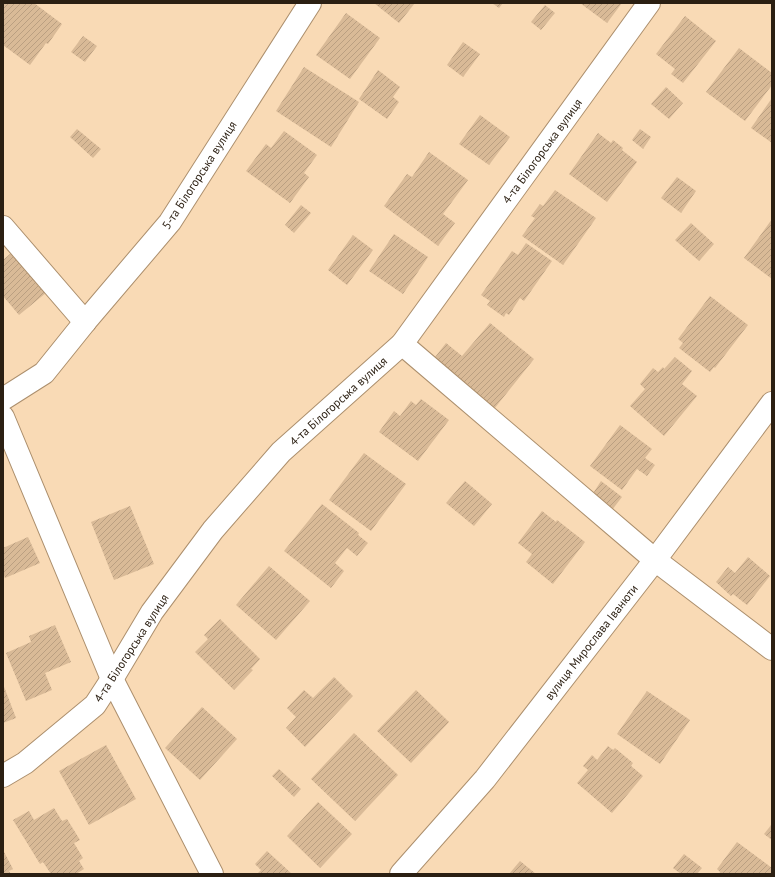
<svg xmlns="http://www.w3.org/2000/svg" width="775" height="877" font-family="'PT Sans',sans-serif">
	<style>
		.building { fill: url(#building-hatch) }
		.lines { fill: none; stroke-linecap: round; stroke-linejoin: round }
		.minor-casing { stroke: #ac8f6d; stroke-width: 24 }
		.minor { stroke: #fff; stroke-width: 22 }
		.labels { text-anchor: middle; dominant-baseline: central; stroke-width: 3.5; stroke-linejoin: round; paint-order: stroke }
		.street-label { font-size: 12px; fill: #2b1f12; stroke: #fff }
	</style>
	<defs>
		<pattern id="building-hatch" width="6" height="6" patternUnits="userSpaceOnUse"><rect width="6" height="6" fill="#d9ba97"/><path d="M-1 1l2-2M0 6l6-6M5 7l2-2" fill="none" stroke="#ba9f81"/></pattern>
	</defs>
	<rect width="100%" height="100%" fill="#f9dab5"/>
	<g class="building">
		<path d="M 4,3 L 34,3 L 62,24 L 48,44 L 46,43 L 30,65 L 3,45 L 3,5 Z"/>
		<path d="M 374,3 L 415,3 L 399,23 Z"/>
		<path d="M 492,3 L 503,3 L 499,8 Z"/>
		<path d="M 580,3 L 622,3 L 607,23 Z"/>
		<path d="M 545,5 L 555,13 L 541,30 L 531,22 Z"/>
		<path d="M 346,13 L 380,38 L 350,79 L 316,55 Z"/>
		<path d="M 685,16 L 716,41 L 683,83 L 671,74 L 675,69 L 656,54 Z"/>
		<path d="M 83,36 L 97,46 L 85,62 L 71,52 Z"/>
		<path d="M 463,42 L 480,54 L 463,77 L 447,65 Z"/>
		<path d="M 739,48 L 772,73 L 772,85 L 745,121 L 706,92 Z"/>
		<path d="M 304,67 L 359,102 L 331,147 L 276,111 Z"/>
		<path d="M 378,70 L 400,87 L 393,97 L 399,102 L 387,119 L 359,99 Z"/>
		<path d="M 666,87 L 683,103 L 669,119 L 651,104 Z"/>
		<path d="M 772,98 L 772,143 L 751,128 Z"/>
		<path d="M 480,115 L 510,137 L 489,165 L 459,144 Z"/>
		<path d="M 77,129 L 101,149 L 93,158 L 70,137 Z"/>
		<path d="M 640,129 L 651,137 L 643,149 L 632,140 Z"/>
		<path d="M 284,131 L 317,155 L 304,173 L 309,177 L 290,203 L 246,171 L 266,144 L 271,148 Z"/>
		<path d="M 598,133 L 611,143 L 613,140 L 623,148 L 622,150 L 637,162 L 607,202 L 569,174 Z"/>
		<path d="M 429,152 L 468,180 L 443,214 L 455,223 L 438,246 L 384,206 L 407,174 L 412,177 Z"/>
		<path d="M 677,177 L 696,191 L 681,213 L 661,198 Z"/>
		<path d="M 555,190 L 596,218 L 563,265 L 522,236 L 535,218 L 531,216 L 540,204 L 543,206 Z"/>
		<path d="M 301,205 L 311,213 L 294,233 L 285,225 Z"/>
		<path d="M 772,219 L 772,279 L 744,258 Z"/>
		<path d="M 691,223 L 714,244 L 699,261 L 675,240 Z"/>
		<path d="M 394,234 L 428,257 L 403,294 L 369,271 Z"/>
		<path d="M 353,235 L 373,250 L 347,285 L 328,270 Z"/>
		<path d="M 526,243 L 552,261 L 524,301 L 520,298 L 509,315 L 506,313 L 504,317 L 487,305 L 490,301 L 481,295 L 512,251 L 518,255 Z"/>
		<path d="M 18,247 L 52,288 L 19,315 L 3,296 L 3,260 Z"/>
		<path d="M 710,296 L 748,325 L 715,368 L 714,367 L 710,372 L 679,348 L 683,343 L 678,339 Z"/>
		<path d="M 490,323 L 534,359 L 494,409 L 432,361 L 446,343 L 462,356 Z"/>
		<path d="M 675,357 L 692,371 L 682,384 L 697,396 L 664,436 L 630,406 L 645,389 L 640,384 L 653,368 L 658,372 L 663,367 L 664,369 Z"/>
		<path d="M 421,399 L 449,420 L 418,461 L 379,432 L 394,411 L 400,416 L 411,401 L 416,405 Z"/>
		<path d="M 620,425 L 652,449 L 645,458 L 655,465 L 647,476 L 637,469 L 622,490 L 590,466 Z"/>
		<path d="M 364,453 L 406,484 L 371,531 L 329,500 Z"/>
		<path d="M 465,481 L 492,504 L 474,526 L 446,503 Z"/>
		<path d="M 601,481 L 622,497 L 612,510 L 592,495 Z"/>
		<path d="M 322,504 L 359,533 L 358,535 L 368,543 L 357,556 L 347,548 L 335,563 L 344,571 L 331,588 L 284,551 Z"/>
		<path d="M 130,506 L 154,564 L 114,580 L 91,522 Z"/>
		<path d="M 542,511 L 556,522 L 557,520 L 585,542 L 553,584 L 526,562 L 532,554 L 518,543 Z"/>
		<path d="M 28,537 L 40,563 L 5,578 L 3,573 L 3,548 Z"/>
		<path d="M 748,557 L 770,576 L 747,605 L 733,594 L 731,596 L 716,582 L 728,567 L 735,573 Z"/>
		<path d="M 269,566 L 310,601 L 276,640 L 236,605 Z"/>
		<path d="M 220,619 L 260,659 L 251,669 L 253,670 L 234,690 L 195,652 L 208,639 L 204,635 Z"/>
		<path d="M 55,625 L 71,662 L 45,673 L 52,690 L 26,701 L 6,653 L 31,642 L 29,636 Z"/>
		<path d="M 334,677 L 353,696 L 305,747 L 286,728 L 295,718 L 296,717 L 287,708 L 304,690 L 313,698 Z"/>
		<path d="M 3,684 L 16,718 L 3,723 Z"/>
		<path d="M 416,690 L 449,722 L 411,763 L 377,731 Z"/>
		<path d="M 647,691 L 690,720 L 660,764 L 617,734 Z"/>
		<path d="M 202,707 L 237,739 L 200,780 L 165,748 Z"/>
		<path d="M 354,733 L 398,775 L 355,821 L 311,779 Z"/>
		<path d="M 106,745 L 136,799 L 89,825 L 59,771 Z"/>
		<path d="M 608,746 L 613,750 L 615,748 L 633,763 L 631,766 L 643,776 L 612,813 L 577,783 L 588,770 L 583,766 L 592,755 L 597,760 Z"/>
		<path d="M 279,769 L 301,789 L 294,797 L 272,776 Z"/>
		<path d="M 318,802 L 352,834 L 320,868 L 287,836 Z"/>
		<path d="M 54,808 L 62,821 L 67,819 L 80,840 L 74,843 L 83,858 L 79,861 L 84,869 L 76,874 L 51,874 L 43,862 L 40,864 L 13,820 L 29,811 L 34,820 Z"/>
		<path d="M 772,824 L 772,840 L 764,834 Z"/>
		<path d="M 737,842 L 772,868 L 772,874 L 719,874 L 720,872 L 717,869 Z"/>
		<path d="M 3,850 L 13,869 L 9,871 L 11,874 L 3,874 Z"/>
		<path d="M 267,851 L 292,874 L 257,874 L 261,870 L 255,864 Z"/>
		<path d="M 684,854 L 702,868 L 697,874 L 681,874 L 673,868 Z"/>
		<path d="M 520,861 L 536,874 L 509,874 Z"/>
	</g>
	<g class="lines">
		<g class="minor-casing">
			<g id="minor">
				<path d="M 3,227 L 85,322"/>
				<path d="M 402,344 L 655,560 L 772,649"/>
				<path d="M 3,399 L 44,373 L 85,322 L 170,222 L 310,3"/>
				<path d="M 3,417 L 112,679 L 212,874"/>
				<path d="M 3,776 L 25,763 L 95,705 L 112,679 L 152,612 L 213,530 L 281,452 L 402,344 L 649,3"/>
				<path d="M 401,874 L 485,779 L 655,560 L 772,403"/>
			</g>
		</g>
		<use href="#minor" class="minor"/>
	</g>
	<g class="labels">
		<g class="street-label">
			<text transform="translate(542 151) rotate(-54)">4-та Білогорська вулиця</text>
			<text transform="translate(199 175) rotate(-57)">5-та Білогорська вулиця</text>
			<text transform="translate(338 401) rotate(-42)">4-та Білогорська вулиця</text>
			<text transform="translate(591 642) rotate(-52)">вулиця Мирослава Іванюти</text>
			<text transform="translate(131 648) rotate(-57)">4-та Білогорська вулиця</text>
		</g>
	</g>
	<rect width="775" height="877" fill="none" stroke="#2b1f12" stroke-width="8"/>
</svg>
